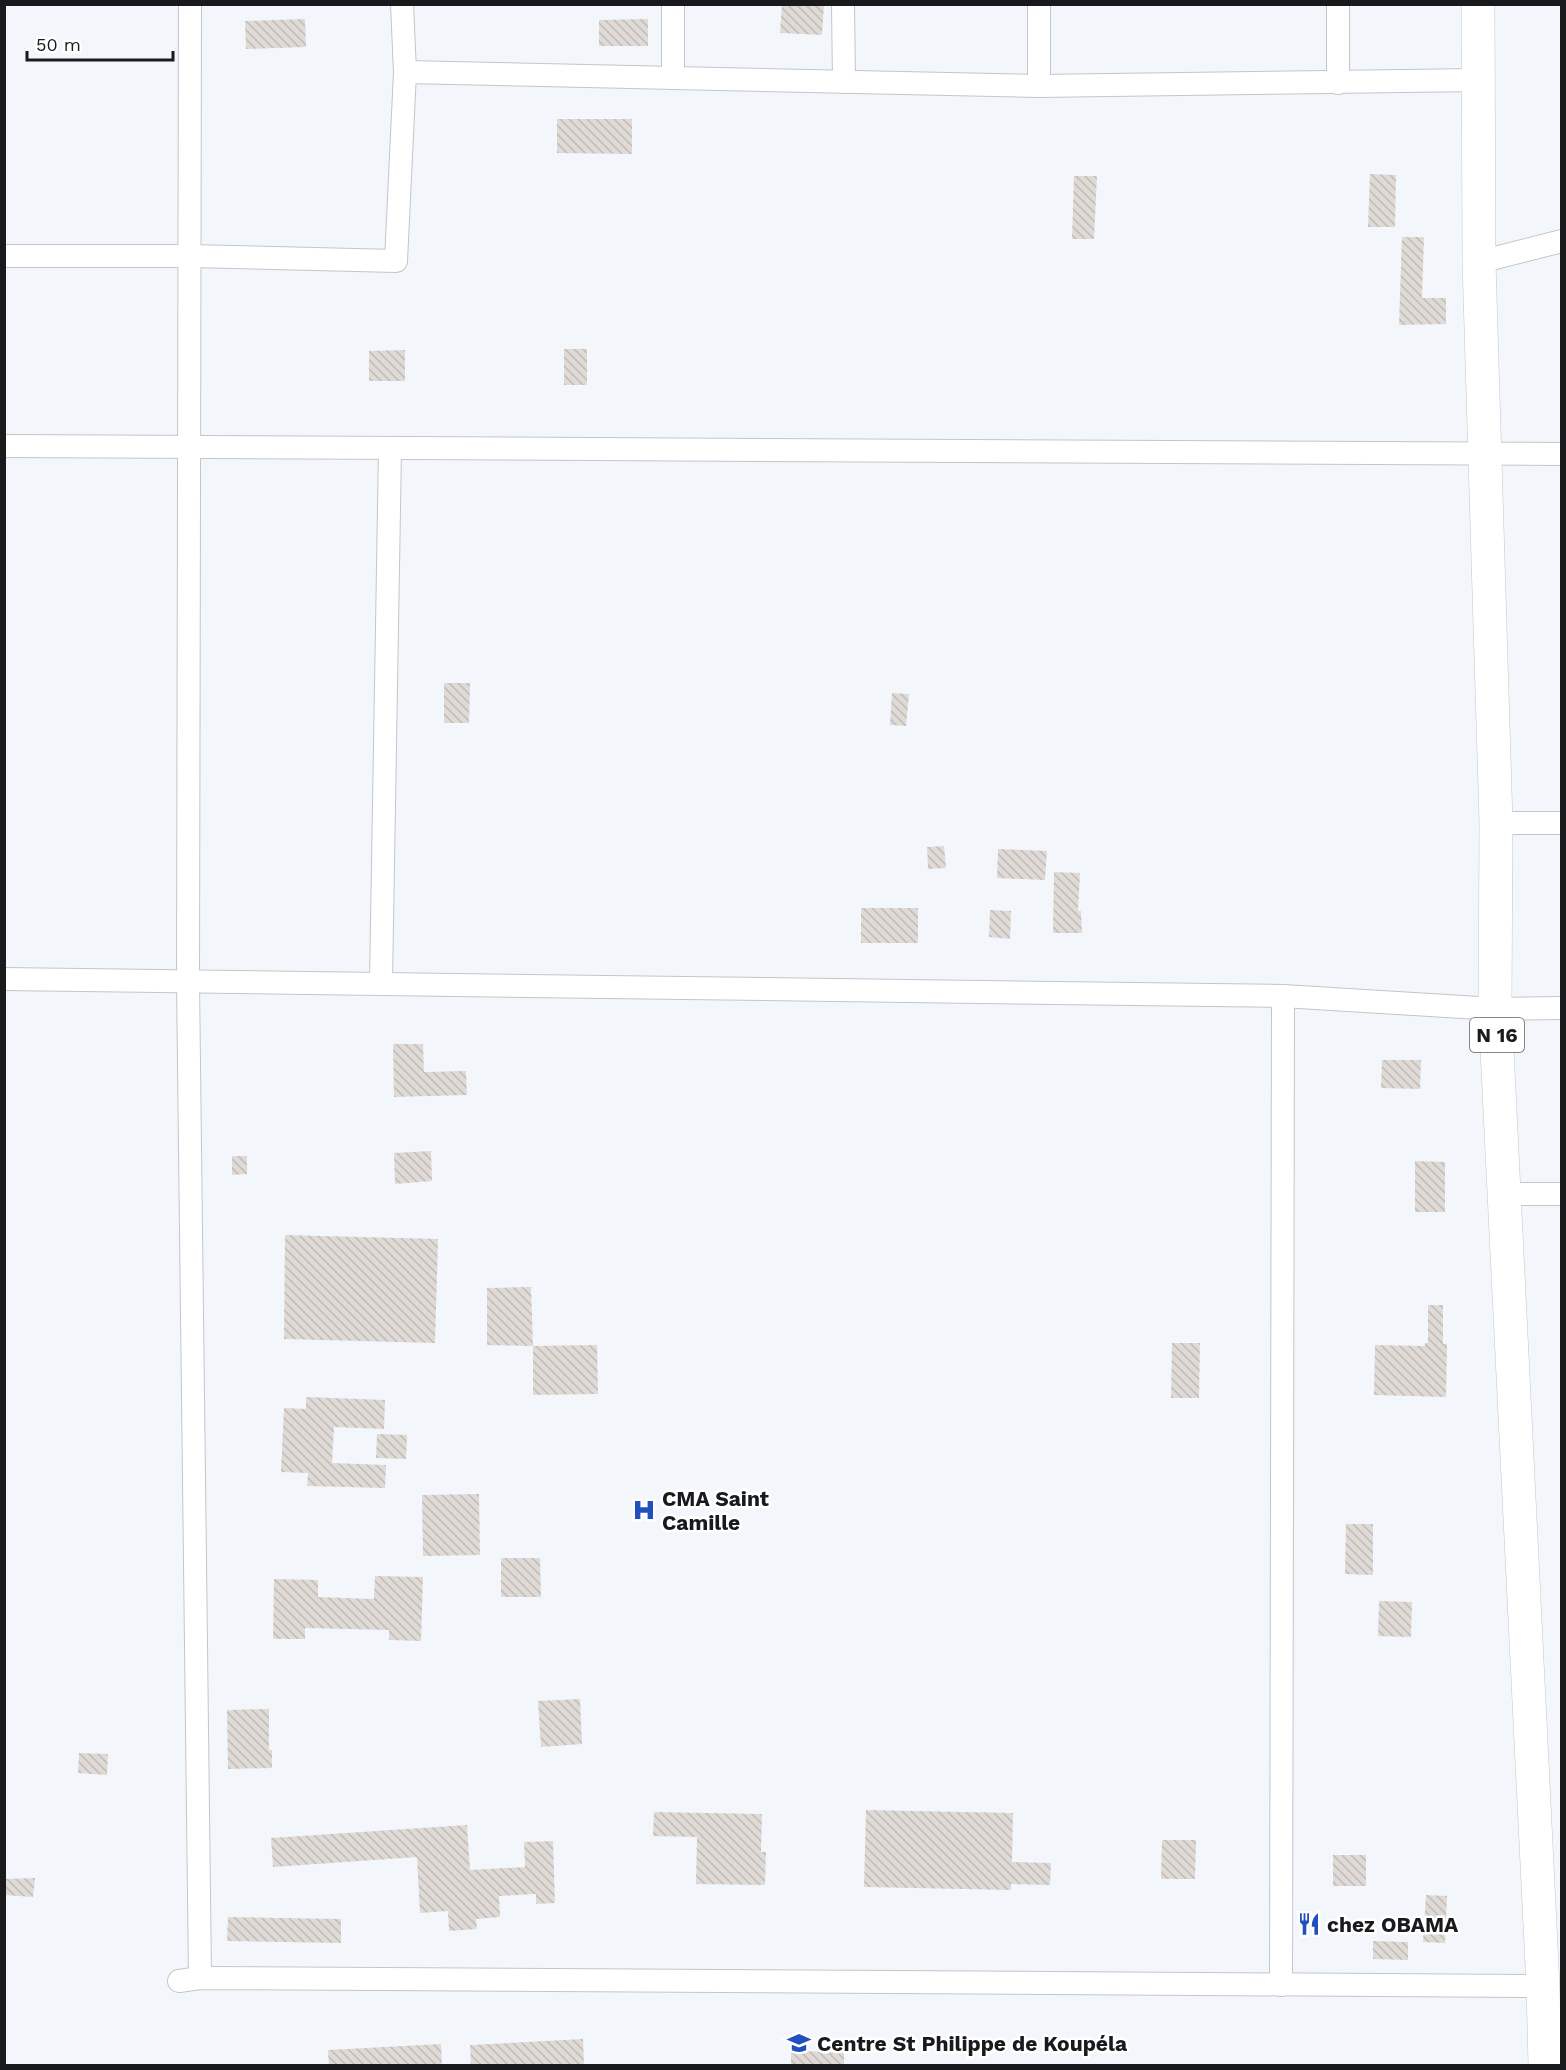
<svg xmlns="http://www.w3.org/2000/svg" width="1566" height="2070" font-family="'Work Sans',sans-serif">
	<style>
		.building { fill: url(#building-back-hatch) }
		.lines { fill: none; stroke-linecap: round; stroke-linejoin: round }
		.minor-casing { stroke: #c2c6cb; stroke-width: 24 }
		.trunk-casing { stroke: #c2c6cb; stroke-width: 34 }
		.minor { stroke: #fff; stroke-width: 22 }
		.trunk { stroke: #fff; stroke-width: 33 }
		.labels { text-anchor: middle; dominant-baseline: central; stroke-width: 5; stroke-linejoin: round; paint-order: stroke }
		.shield { fill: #fff; stroke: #5e5f60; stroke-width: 1.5 }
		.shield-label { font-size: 20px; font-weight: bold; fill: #191a1c }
		.poi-label { font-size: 21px; font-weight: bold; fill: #191a1c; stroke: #fff; text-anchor: start }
	</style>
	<defs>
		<pattern id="building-back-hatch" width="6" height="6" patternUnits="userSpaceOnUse" patternTransform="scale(1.5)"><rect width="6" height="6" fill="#e0dad7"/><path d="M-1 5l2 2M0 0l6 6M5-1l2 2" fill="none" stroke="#c0bab8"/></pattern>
	</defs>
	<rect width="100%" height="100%" fill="#f3f7fc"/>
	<g class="building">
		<path d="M 782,4 L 824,5 L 822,35 L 780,33 Z"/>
		<path d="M 305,19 L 306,47 L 246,49 L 245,21 Z"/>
		<path d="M 648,19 L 648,46 L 599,46 L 599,20 Z"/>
		<path d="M 557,119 L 632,119 L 632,154 L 557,153 Z"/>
		<path d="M 1370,174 L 1396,175 L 1395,227 L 1368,227 Z"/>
		<path d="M 1074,176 L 1097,176 L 1094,239 L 1072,239 Z"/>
		<path d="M 1402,237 L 1424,237 L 1422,298 L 1446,298 L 1446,324 L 1399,325 Z"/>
		<rect x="564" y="349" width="23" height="36"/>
		<path d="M 405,350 L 405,381 L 369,381 L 369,351 Z"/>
		<path d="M 444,683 L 470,683 L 469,723 L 444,723 Z"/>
		<path d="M 892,693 L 909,694 L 906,726 L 890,725 Z"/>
		<path d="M 944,846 L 946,868 L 928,869 L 927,847 Z"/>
		<path d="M 998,849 L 1047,851 L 1045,880 L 997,878 Z"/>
		<path d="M 1054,872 L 1080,873 L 1078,911 L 1081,911 L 1082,933 L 1053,933 Z"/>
		<rect x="861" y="908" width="57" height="35"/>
		<path d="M 990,910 L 1011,911 L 1010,939 L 989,937 Z"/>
		<path d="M 393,1044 L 423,1044 L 424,1072 L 466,1071 L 467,1095 L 394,1097 Z"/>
		<path d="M 1382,1060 L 1421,1060 L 1420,1089 L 1381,1088 Z"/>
		<path d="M 431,1151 L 432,1181 L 395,1184 L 394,1153 Z"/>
		<path d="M 232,1156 L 247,1156 L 247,1174 L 232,1175 Z"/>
		<path d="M 1415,1161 L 1445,1162 L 1445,1212 L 1415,1212 Z"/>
		<path d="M 285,1235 L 438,1239 L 435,1343 L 284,1339 Z"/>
		<path d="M 531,1287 L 533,1346 L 487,1345 L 487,1288 Z"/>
		<path d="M 1428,1305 L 1443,1305 L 1443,1344 L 1447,1344 L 1446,1397 L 1374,1395 L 1375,1345 L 1425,1346 L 1425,1343 L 1428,1343 Z"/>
		<path d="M 1172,1343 L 1200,1343 L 1199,1398 L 1171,1398 Z"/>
		<path d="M 597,1345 L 598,1394 L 533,1395 L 533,1346 Z"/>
		<path d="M 306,1397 L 385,1400 L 384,1429 L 334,1427 L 332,1463 L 386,1465 L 385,1488 L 307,1486 L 308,1473 L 281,1472 L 284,1408 L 306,1409 Z"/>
		<path d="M 377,1434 L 407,1435 L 406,1459 L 376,1458 Z"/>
		<path d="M 479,1494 L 480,1555 L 423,1556 L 422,1495 Z"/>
		<path d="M 1346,1524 L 1373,1524 L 1373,1575 L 1345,1574 Z"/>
		<path d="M 501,1558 L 540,1558 L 541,1597 L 501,1597 Z"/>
		<path d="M 375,1576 L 423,1577 L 421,1641 L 389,1640 L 389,1630 L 305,1628 L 305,1639 L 273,1639 L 274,1579 L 318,1580 L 318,1597 L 374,1599 Z"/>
		<path d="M 1379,1601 L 1412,1602 L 1411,1637 L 1378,1636 Z"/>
		<path d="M 580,1699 L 582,1744 L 541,1747 L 538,1701 Z"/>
		<path d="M 269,1709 L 269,1750 L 272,1750 L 272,1768 L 228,1769 L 227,1710 Z"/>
		<path d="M 79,1753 L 108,1754 L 107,1775 L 78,1773 Z"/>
		<path d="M 866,1810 L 1013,1813 L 1012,1862 L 1051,1863 L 1050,1885 L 1011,1884 L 1011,1890 L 864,1887 Z"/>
		<path d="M 654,1812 L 762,1814 L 761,1852 L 766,1852 L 765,1885 L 696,1884 L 697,1837 L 653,1836 Z"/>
		<path d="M 467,1825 L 470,1870 L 525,1867 L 524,1842 L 553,1841 L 555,1903 L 536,1904 L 536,1894 L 499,1896 L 500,1917 L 476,1919 L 477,1929 L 449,1931 L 448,1911 L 420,1913 L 417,1857 L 273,1867 L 271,1838 Z"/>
		<path d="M 1162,1840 L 1196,1840 L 1195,1879 L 1161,1879 Z"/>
		<rect x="1333" y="1855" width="33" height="31"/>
		<path d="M 35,1878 L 33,1897 L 4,1895 L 4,1879 Z"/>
		<path d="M 1426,1895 L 1447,1896 L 1445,1943 L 1423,1942 Z"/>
		<path d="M 228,1917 L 341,1919 L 341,1943 L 227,1941 Z"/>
		<path d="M 1373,1941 L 1408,1942 L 1408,1960 L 1373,1959 Z"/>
		<path d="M 583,2039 L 584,2066 L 471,2066 L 470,2045 Z"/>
		<path d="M 441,2044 L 442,2066 L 329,2066 L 328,2050 Z"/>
		<path d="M 791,2051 L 844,2052 L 844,2066 L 791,2066 Z"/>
	</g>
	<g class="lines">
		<g class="minor-casing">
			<g id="minor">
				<path d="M 190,4 L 188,981 L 200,1978"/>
				<path d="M 673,4 L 673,78"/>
				<path d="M 843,4 L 844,82"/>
				<path d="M 1338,4 L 1338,83"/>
				<path d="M 405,72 L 1039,86 L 1479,80"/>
				<path d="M 1039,86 L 1039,4"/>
				<path d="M 4,256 L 189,256 L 396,261 L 405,72 L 402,4"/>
				<path d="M 1479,262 L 1562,241"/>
				<path d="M 4,446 L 1562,454"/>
				<path d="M 1496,823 L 1562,823"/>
				<path d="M 4,979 L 1283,996 L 1495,1009 L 1562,1008"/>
				<path d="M 381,983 L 390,448"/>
				<path d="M 1505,1194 L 1562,1194"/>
				<path d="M 179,1981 L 200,1978 L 1543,1986"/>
				<path d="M 1281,1985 L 1283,996"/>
			</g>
		</g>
		<g class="trunk-casing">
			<path id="trunk" d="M 1478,4 L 1479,262 L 1496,823 L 1495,1009 L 1543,1986 L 1545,2066"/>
		</g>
		<use href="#minor" class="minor"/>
		<use href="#trunk" class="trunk"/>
	</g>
	<defs>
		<g id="hospital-bare" transform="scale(1.8)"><path d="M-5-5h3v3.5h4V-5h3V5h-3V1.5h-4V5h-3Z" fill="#2150be" stroke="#fff" stroke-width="2.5" paint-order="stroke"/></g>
		<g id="restaurant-bare" transform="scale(1.8)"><path d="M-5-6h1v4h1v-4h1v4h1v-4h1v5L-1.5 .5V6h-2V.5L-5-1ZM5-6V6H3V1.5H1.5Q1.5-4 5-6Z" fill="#2150be" stroke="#fff" stroke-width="2.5" paint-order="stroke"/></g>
		<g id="school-bare" transform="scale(1.8)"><path d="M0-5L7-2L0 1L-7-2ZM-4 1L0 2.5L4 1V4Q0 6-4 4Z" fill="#2150be" stroke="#fff" stroke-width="2.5" paint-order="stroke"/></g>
	</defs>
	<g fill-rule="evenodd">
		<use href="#hospital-bare" x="644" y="1510"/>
		<use href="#restaurant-bare" x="1309" y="1924"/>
		<use href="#school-bare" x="799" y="2043"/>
	</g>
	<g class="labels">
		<rect class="shield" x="1470" y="1018" width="54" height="34" rx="4.5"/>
		<g class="shield-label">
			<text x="1497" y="1035">N 16</text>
		</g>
		<g class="poi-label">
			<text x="662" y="1498">CMA Saint<tspan x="662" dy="24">Camille</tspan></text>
			<text x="1327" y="1924">chez OBAMA</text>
			<text x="817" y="2043">Centre St Philippe de Koupéla</text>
		</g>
	</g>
	<rect width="1566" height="2070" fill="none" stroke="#191a1c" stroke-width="12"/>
	<path d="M27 51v9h146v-9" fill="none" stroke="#191a1c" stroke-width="3"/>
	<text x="36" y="51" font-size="18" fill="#191a1c" stroke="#ffffff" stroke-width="4.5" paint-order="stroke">50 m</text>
</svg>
